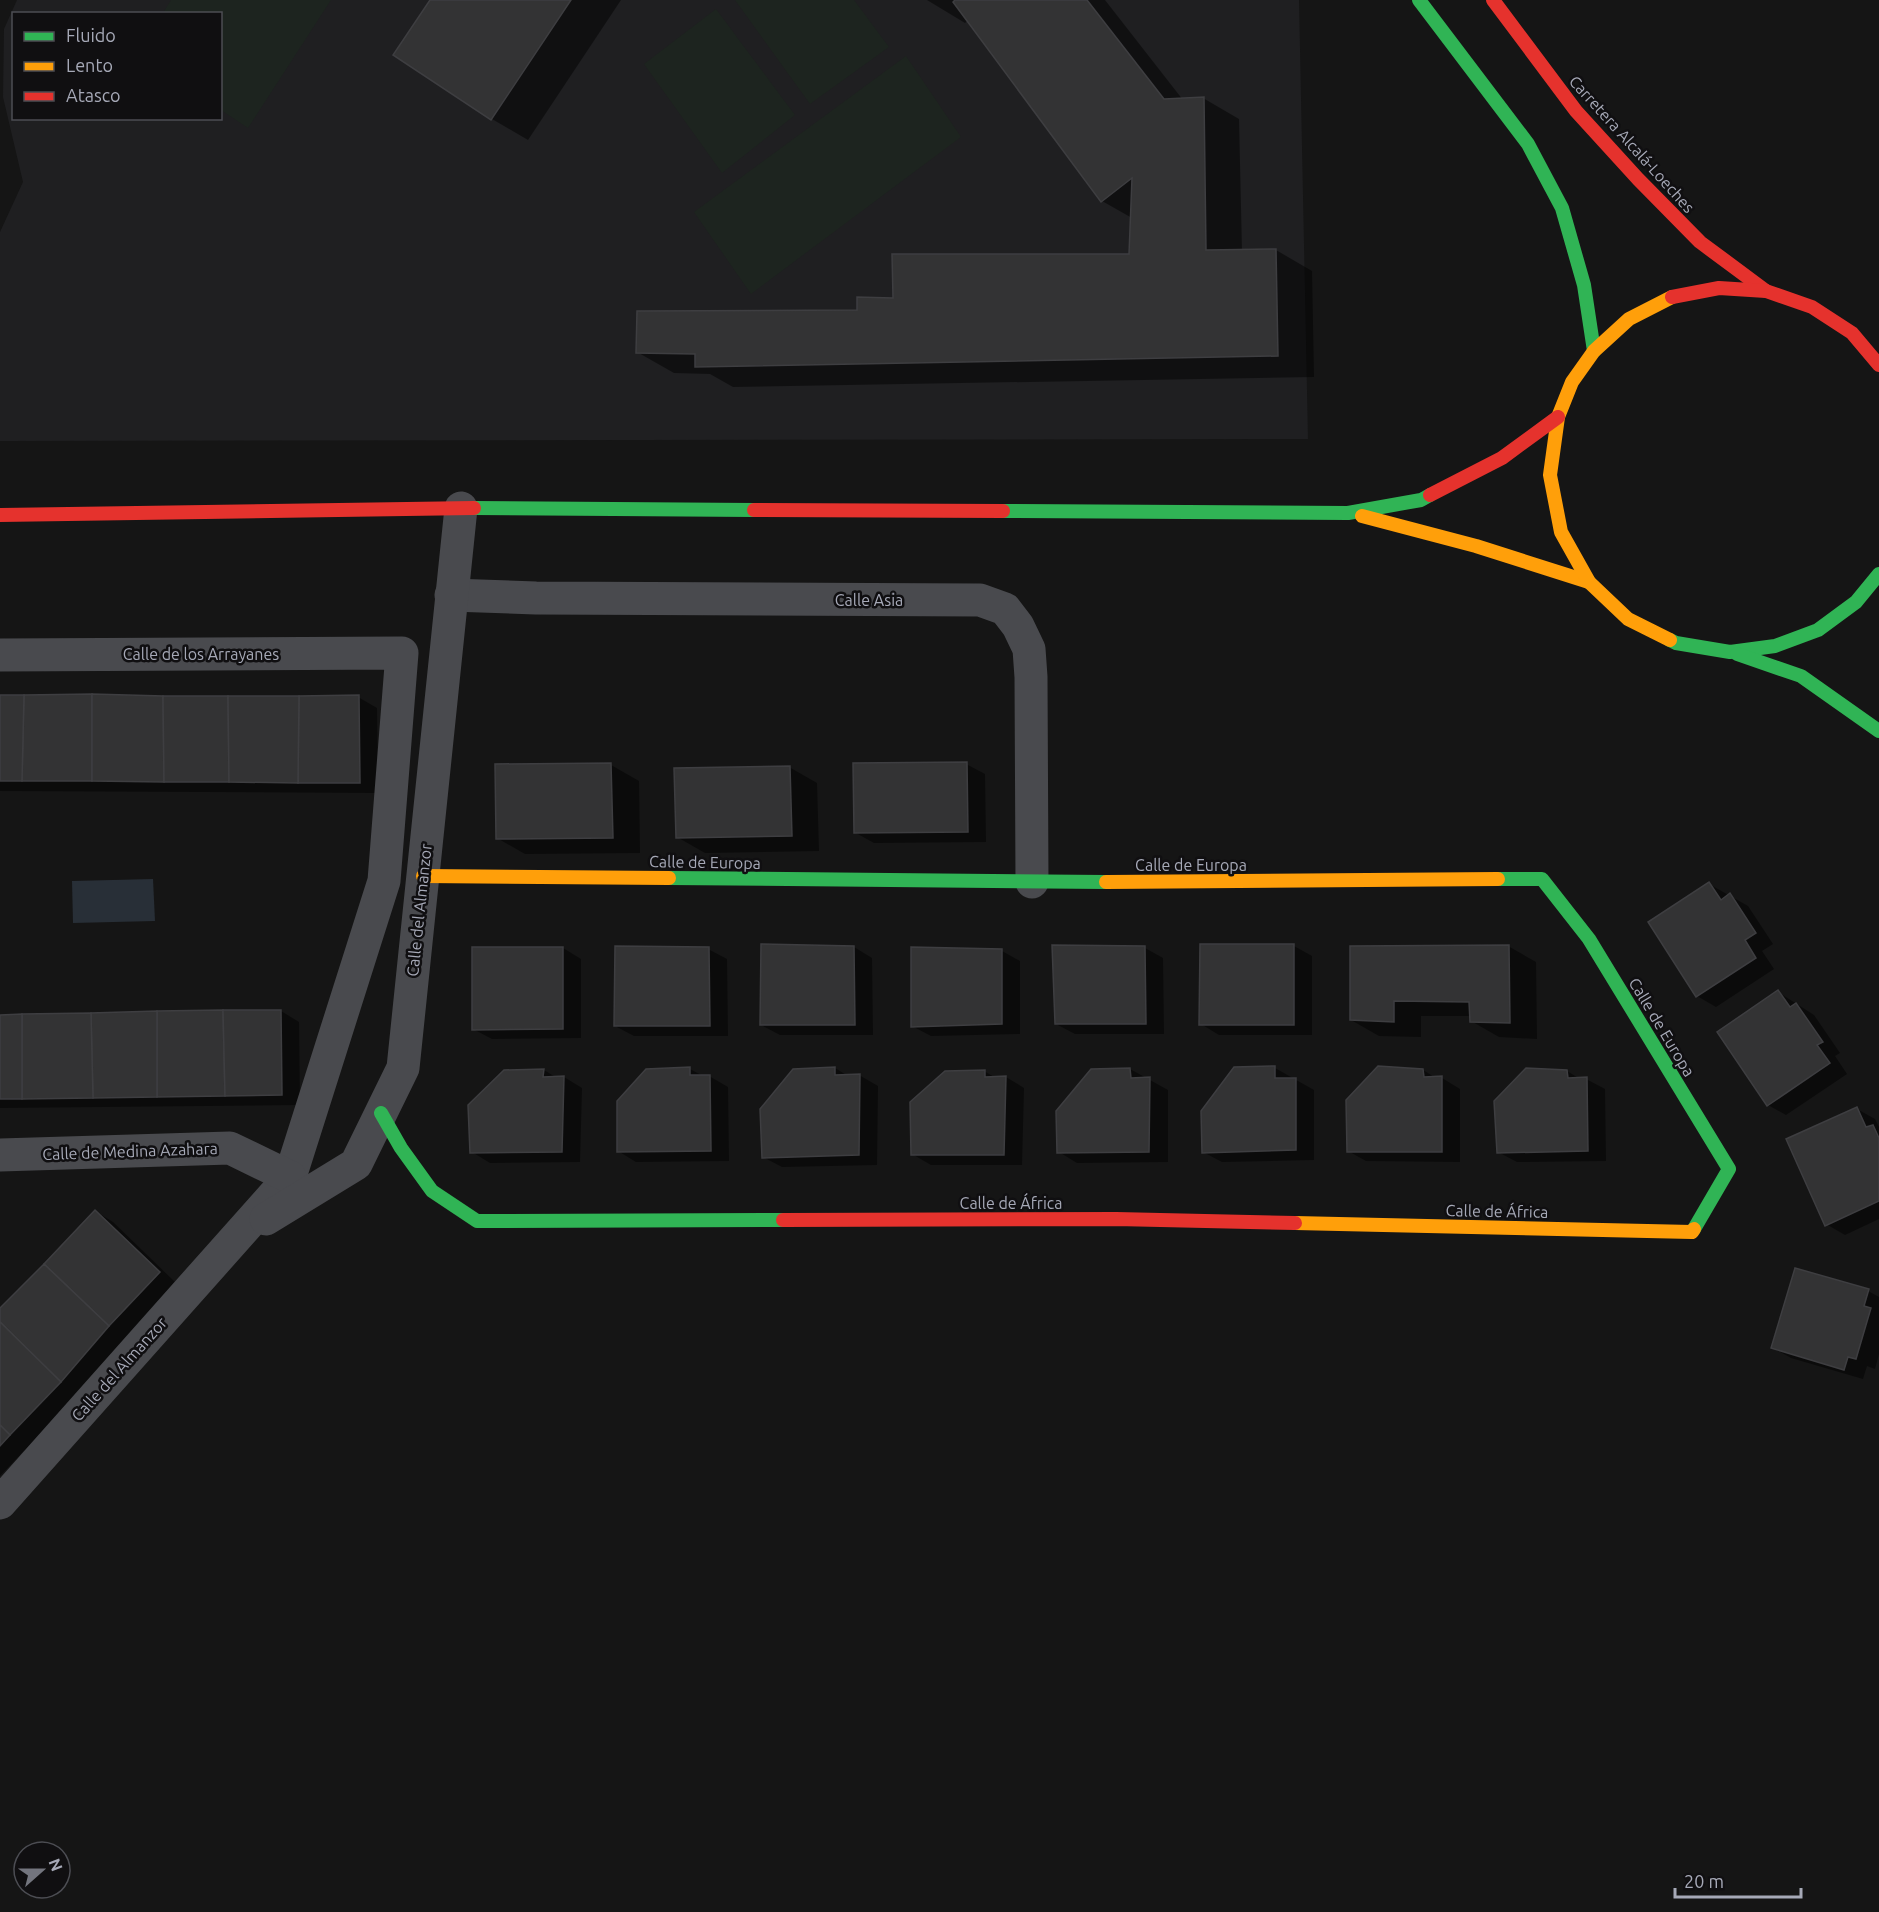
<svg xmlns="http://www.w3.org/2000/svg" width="1879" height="1912" font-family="Ubuntu,sans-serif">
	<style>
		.built { fill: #1f1f21; fill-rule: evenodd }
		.green { fill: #1d241f }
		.water { fill: #282f37 }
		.shadow { fill: #0007 }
		.building { fill: #333334; stroke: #3e3e41; stroke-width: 1.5 }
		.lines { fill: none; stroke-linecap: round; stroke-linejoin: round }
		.street { stroke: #494a4e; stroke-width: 33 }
		.fast { stroke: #30b455; stroke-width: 14 }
		.slow { stroke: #ff9f0a; stroke-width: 14 }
		.jam { stroke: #e5322d; stroke-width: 14 }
		.labels { text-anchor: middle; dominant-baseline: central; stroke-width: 5; stroke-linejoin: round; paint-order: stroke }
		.street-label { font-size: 16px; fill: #a6a9b7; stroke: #100f11 }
	</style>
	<rect width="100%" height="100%" fill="#151515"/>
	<path class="built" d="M 17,0 L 1299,0 L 1308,439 L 0,441 L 0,232 L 23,182 L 3,97 L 4,29 ZM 14,14 L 220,14 L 220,118 L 14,118 Z"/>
	<g class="green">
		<path d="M 171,0 L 331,0 L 248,128 L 221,110 L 220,14 L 163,13 Z"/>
		<path d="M 735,0 L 854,0 L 889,47 L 810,104 Z"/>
		<path d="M 716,9 L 795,115 L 722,173 L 644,64 Z"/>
		<path d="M 906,56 L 961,137 L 751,294 L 694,212 Z"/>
	</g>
	<path class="water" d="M 153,879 L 155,921 L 73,923 L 72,881 Z"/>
	<g class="shadow">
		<path d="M 432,0 L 621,0 L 528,140 L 492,119 L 395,54 Z"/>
		<path d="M 927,0 L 1105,0 L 1183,100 L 1203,98 L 1239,119 L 1242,251 L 1276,250 L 1312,271 L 1314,377 L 733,387 L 710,374 L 674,373 L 637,352 L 859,311 L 894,300 L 1130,255 L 1132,218 L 1102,201 L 968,20 L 965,23 Z"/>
		<path d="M 0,695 L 358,697 L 377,708 L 378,793 L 0,791 Z"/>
		<path d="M 966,764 L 985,774 L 986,842 L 874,843 L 856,833 Z"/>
		<path d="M 611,765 L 639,781 L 640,853 L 525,854 L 497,838 Z"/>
		<path d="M 789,767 L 817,783 L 819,851 L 705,853 L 677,837 Z"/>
		<path d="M 1709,884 L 1748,906 L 1773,944 L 1762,951 L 1774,969 L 1716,1007 L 1697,996 Z"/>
		<path d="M 1294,946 L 1312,956 L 1312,1035 L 1219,1035 L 1201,1024 Z"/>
		<path d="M 1508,946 L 1536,962 L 1537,1039 L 1499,1037 L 1471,1021 L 1471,1016 L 1421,1016 L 1421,1037 L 1379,1036 L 1351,1020 Z"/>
		<path d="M 854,947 L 872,958 L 873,1035 L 780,1035 L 761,1025 Z"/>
		<path d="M 563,948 L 581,959 L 581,1038 L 492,1039 L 473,1029 Z"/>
		<path d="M 1145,948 L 1163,958 L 1164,1034 L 1075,1034 L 1056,1024 Z"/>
		<path d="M 708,949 L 727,959 L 728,1036 L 634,1036 L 615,1026 Z"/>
		<path d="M 1002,951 L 1020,961 L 1020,1034 L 931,1036 L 912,1026 Z"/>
		<path d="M 1778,992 L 1814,1015 L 1840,1053 L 1835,1056 L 1847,1074 L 1786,1115 L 1768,1105 Z"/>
		<path d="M 281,1011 L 299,1022 L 300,1105 L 0,1108 L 0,1016 Z"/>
		<path d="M 835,1068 L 848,1076 L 859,1075 L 878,1086 L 877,1165 L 782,1167 L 763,1157 Z"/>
		<path d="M 1275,1068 L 1314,1090 L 1314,1160 L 1222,1162 L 1203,1152 Z"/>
		<path d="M 690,1069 L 703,1076 L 709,1076 L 728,1087 L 729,1161 L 636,1162 L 618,1151 Z"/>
		<path d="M 1130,1069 L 1168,1090 L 1168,1162 L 1077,1163 L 1059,1152 Z"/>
		<path d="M 544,1070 L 557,1078 L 564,1077 L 582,1088 L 580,1162 L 490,1163 L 472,1152 Z"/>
		<path d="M 1423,1070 L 1436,1078 L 1442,1078 L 1460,1089 L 1460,1162 L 1366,1161 L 1348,1151 Z"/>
		<path d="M 984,1071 L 996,1078 L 1006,1077 L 1024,1088 L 1022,1165 L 931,1165 L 912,1154 Z"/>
		<path d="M 1567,1071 L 1580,1079 L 1586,1079 L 1605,1089 L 1606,1161 L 1517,1162 L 1498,1152 Z"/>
		<path d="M 1857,1109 L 1875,1119 L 1879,1127 L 1879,1219 L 1845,1235 L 1826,1224 Z"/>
		<path d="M 95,1211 L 113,1222 L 177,1284 L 79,1393 L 0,1476 L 0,1310 Z"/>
		<path d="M 1868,1291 L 1879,1297 L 1879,1354 L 1875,1369 L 1867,1366 L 1863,1379 L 1791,1358 L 1773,1348 Z"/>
	</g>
	<g class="building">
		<path d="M 430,0 L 571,0 L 491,120 L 393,55 Z"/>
		<path d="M 955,0 L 1087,0 L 1164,99 L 1204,97 L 1206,250 L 1276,249 L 1278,356 L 695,367 L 695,354 L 636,353 L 637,311 L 857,310 L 857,297 L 893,298 L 892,254 L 1129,254 L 1132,178 L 1101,202 L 953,2 Z"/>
		<path d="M 92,694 L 92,781 L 22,781 L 24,695 Z"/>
		<path d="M 92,694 L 163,696 L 164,782 L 92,781 Z"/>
		<path d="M 0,695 L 24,695 L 22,781 L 0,781 Z"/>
		<path d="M 359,695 L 360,783 L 298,783 L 299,696 Z"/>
		<path d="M 163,696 L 228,696 L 229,782 L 164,782 Z"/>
		<path d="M 228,696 L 299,696 L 298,783 L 229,782 Z"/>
		<path d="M 967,762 L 968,832 L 854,833 L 853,763 Z"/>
		<path d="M 611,763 L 613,838 L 496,839 L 495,764 Z"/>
		<path d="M 790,766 L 792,836 L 676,838 L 674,768 Z"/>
		<path d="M 1709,882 L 1721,900 L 1730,893 L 1756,933 L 1745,940 L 1756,958 L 1696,997 L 1648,922 Z"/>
		<path d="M 761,944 L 854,946 L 855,1025 L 760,1025 Z"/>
		<path d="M 1200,944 L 1294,944 L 1294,1025 L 1199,1025 Z"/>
		<path d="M 1052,945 L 1145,946 L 1146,1024 L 1055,1024 Z"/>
		<path d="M 1509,945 L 1510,1023 L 1470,1022 L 1469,1002 L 1394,1001 L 1394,1022 L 1350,1020 L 1350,946 Z"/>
		<path d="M 615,946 L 709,947 L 710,1026 L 614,1026 Z"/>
		<path d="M 472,947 L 563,947 L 563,1029 L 472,1030 Z"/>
		<path d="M 911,947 L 1002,949 L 1002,1024 L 911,1027 Z"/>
		<path d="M 1778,990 L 1790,1007 L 1796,1003 L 1823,1042 L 1817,1045 L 1830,1063 L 1767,1106 L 1717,1032 Z"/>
		<path d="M 223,1010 L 225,1096 L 157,1097 L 157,1011 Z"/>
		<path d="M 223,1010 L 281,1010 L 282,1095 L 225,1096 Z"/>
		<path d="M 157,1011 L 157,1097 L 93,1098 L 91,1013 Z"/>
		<path d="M 91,1013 L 93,1098 L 22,1099 L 22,1014 Z"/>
		<path d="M 22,1014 L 22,1099 L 0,1099 L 0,1015 Z"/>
		<path d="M 1275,1066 L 1275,1078 L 1296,1078 L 1296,1150 L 1202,1153 L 1201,1111 L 1234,1067 Z"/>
		<path d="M 1378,1066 L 1423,1069 L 1424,1077 L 1442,1076 L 1442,1152 L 1347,1152 L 1346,1100 Z"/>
		<path d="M 690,1067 L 690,1075 L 710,1075 L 711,1151 L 617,1152 L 617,1101 L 646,1069 Z"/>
		<path d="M 835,1067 L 835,1075 L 860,1074 L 859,1155 L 762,1158 L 760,1109 L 793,1069 Z"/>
		<path d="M 1130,1068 L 1131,1078 L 1150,1077 L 1149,1152 L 1057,1153 L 1056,1111 L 1091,1069 Z"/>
		<path d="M 1526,1068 L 1567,1070 L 1568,1078 L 1587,1077 L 1588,1151 L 1497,1153 L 1494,1101 Z"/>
		<path d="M 544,1069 L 543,1077 L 564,1076 L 562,1152 L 470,1153 L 468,1105 L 504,1070 Z"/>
		<path d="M 985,1070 L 985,1077 L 1006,1076 L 1004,1155 L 911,1155 L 910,1102 L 945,1071 Z"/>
		<path d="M 1857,1107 L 1866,1127 L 1873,1125 L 1879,1138 L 1879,1201 L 1825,1226 L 1786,1139 Z"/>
		<path d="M 95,1210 L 160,1272 L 109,1326 L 44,1264 Z"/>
		<path d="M 44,1264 L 109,1326 L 61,1382 L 0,1322 L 0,1308 Z"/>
		<path d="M 1795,1268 L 1869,1289 L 1864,1306 L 1871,1308 L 1856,1359 L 1848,1357 L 1844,1370 L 1771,1348 Z"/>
		<path d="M 0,1322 L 61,1382 L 10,1435 L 0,1425 Z"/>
		<path d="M 0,1425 L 10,1435 L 0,1446 Z"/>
	</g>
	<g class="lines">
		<g class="street">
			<path d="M 451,595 L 536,598 L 980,600 L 1005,609 L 1018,626 L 1029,649 L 1031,677 L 1032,882"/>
			<path d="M 0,655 L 402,653 L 384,881 L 290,1177 L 0,1503"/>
			<path d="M 0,1155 L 230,1148 L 290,1177"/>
			<path d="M 266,1219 L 356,1164 L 403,1068 L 461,508"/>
		</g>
		<g class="fast">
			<path d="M 1419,0 L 1528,144 L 1562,208 L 1584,285 L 1594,351"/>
			<path d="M 474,508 L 754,510"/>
			<path d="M 1003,511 L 1348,513 L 1421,500 L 1430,495"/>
			<path d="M 1670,640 L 1676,643 L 1730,652 L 1775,646 L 1818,630 L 1856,602 L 1879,574"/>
			<path d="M 1737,654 L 1801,676 L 1879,731"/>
			<path d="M 669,878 L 1106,882"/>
			<path d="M 1498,879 L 1542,879 L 1589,939 L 1729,1169 L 1694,1229"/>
			<path d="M 381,1113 L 401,1148 L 432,1191 L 477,1221 L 783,1220"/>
		</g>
		<g class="slow">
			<path d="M 1362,516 L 1476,546 L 1589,582"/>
			<path d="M 1670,640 L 1628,619 L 1589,582 L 1561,532 L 1550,475 L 1558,417 L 1572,382 L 1594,351 L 1629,319 L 1672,297"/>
			<path d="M 423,876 L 669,878"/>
			<path d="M 1106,882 L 1498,879"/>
			<path d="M 1295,1223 L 1692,1232 L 1694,1229"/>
		</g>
		<g class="jam">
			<path d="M 1493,0 L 1576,111 L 1638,179 L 1700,242 L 1766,291"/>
			<path d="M 1672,297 L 1719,288 L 1766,291 L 1812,307 L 1852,333 L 1879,365"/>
			<path d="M 1430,495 L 1502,458 L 1558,417"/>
			<path d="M 754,510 L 1003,511"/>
			<path d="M 0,515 L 474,508"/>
			<path d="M 783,1220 L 1116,1219 L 1295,1223"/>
		</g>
	</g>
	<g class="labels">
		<g class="street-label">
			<text transform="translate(1632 144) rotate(48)">Carretera Alcalá-Loeches</text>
			<text x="869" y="600">Calle Asia</text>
			<text x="201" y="654">Calle de los Arrayanes</text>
			<text transform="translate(705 862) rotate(1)">Calle de Europa</text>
			<text x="1191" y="865">Calle de Europa</text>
			<text transform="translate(419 910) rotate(-84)">Calle del Almanzor</text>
			<text transform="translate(1662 1027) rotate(59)">Calle de Europa</text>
			<text transform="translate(130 1151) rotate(-2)">Calle de Medina Azahara</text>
			<text x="1011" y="1203">Calle de África</text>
			<text transform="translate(1497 1211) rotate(1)">Calle de África</text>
			<text transform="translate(119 1369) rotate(-48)">Calle del Almanzor</text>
		</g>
	</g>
	<rect x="12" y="12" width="210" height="108" fill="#100f11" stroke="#4c4d53" stroke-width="1.5"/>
	<rect x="24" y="32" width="30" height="9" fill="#30b455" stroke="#4c4d53" stroke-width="1.5"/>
	<text x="66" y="42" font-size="18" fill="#a6a9b7">Fluido</text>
	<rect x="24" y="62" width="30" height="9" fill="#ff9f0a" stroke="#4c4d53" stroke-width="1.5"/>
	<text x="66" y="72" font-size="18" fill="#a6a9b7">Lento</text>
	<rect x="24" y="92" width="30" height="9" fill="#e5322d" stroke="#4c4d53" stroke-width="1.5"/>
	<text x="66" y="102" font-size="18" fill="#a6a9b7">Atasco</text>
	<g transform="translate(42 1870) rotate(69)"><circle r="28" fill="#100f11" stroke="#4c4d53" stroke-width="1.5"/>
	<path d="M0-4.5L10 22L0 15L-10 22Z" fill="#73757e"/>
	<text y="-9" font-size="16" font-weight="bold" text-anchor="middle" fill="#a6a9b7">N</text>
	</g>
	<path d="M1675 1888v9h126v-9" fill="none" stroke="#a6a9b7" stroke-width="3"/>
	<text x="1684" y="1888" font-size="18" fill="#a6a9b7" stroke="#100f11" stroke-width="4.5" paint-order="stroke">20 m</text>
</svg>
